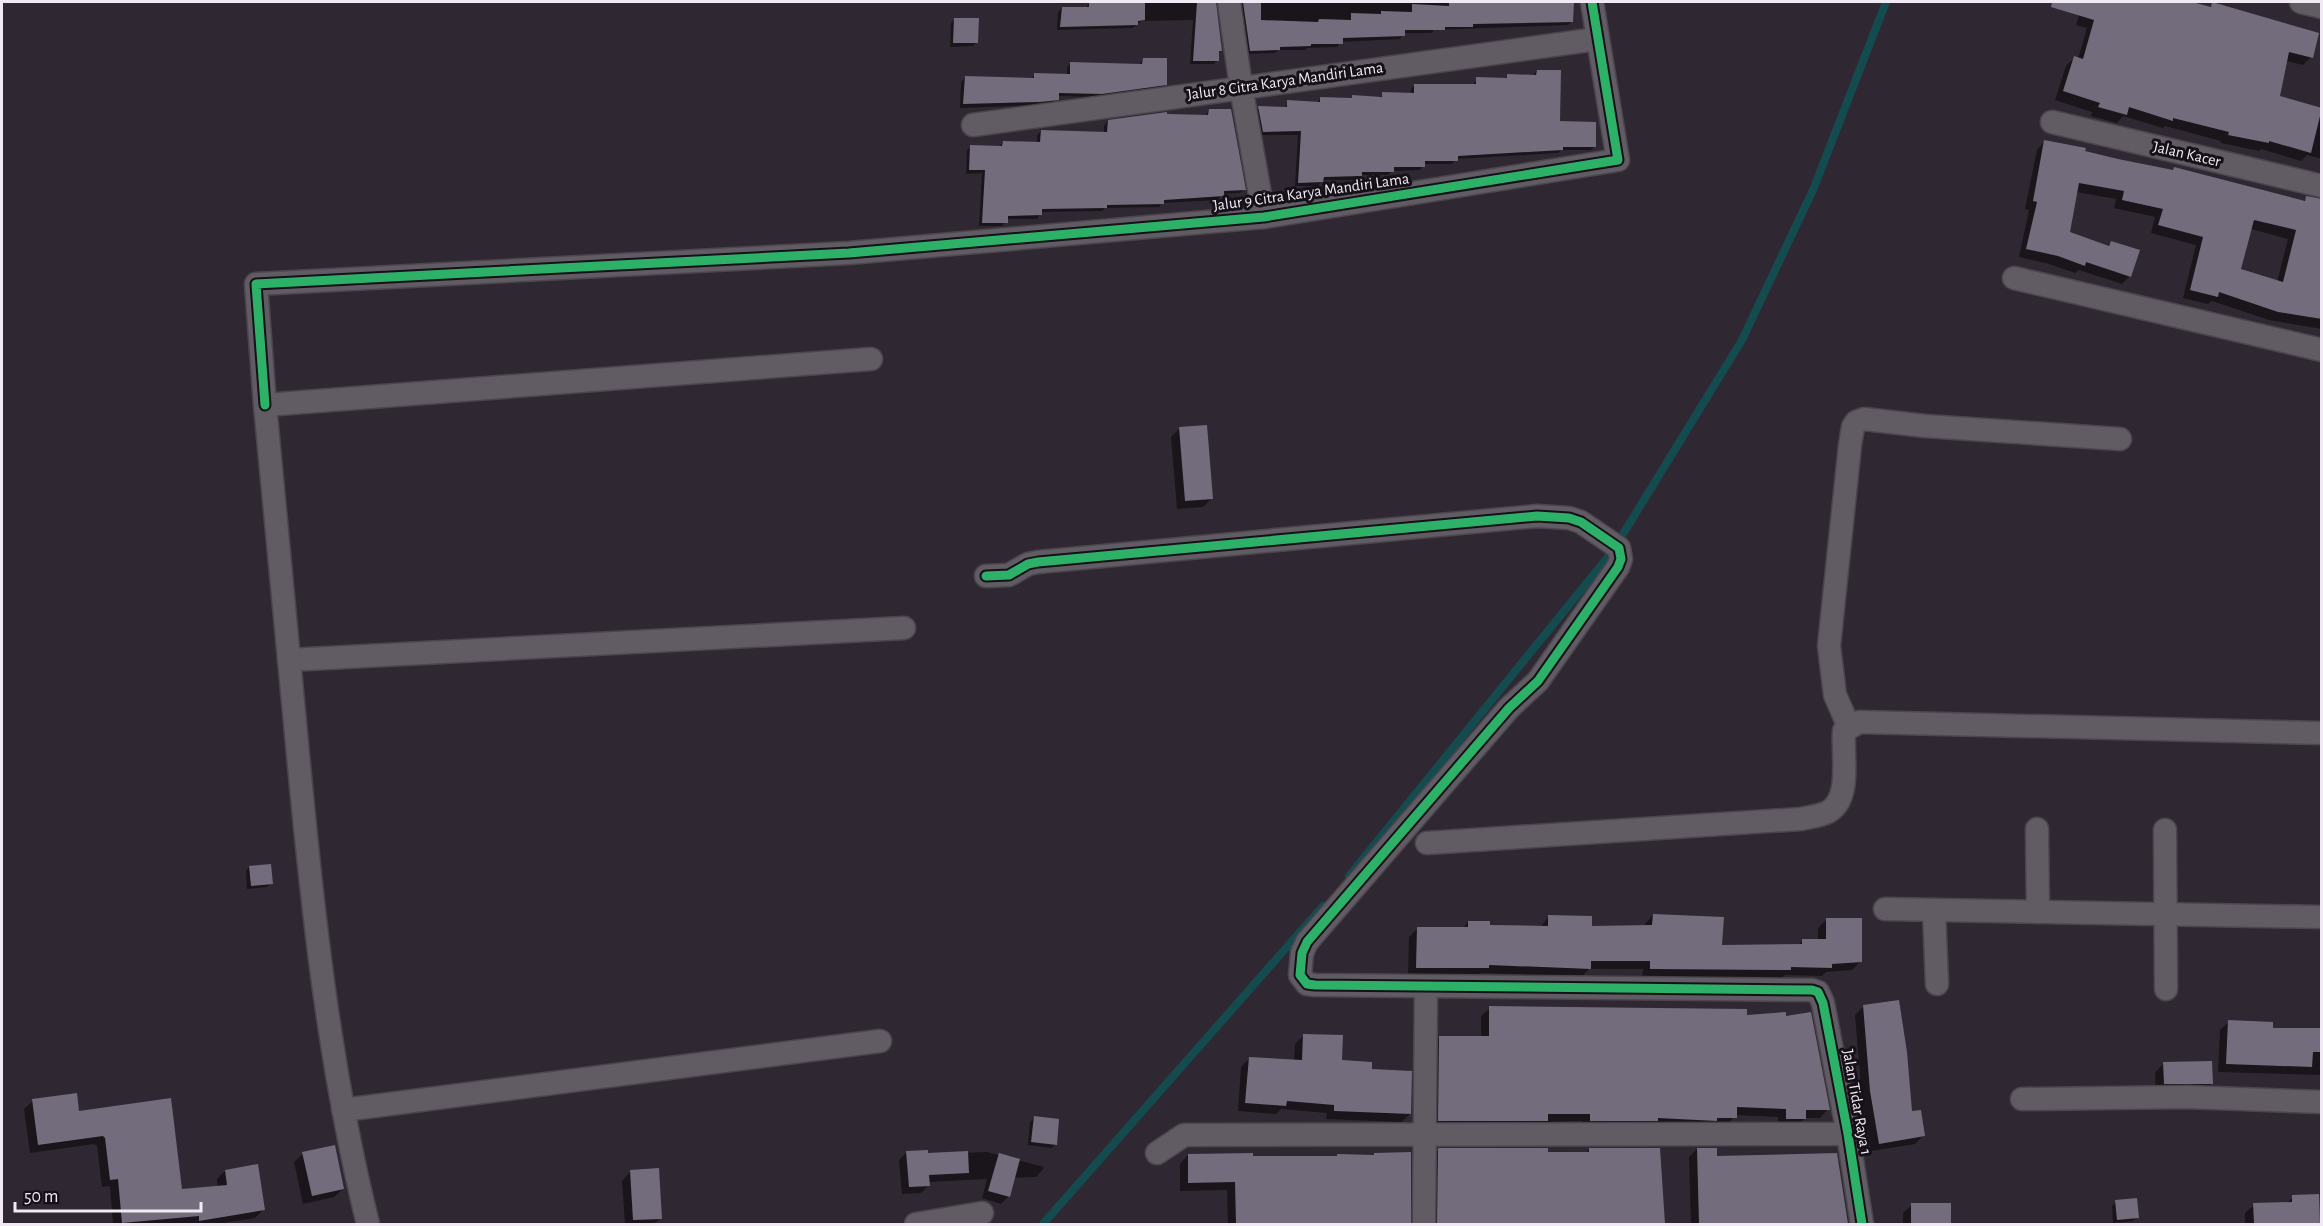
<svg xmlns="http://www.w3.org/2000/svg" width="2323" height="1226" font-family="'Alegreya Sans',sans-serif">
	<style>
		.shadow { fill: #0007; fill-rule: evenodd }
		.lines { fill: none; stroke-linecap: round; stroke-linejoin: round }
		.stream { stroke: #144b4f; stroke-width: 8 }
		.building { fill: #736c7d; fill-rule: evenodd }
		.minor-casing { stroke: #4b454d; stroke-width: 25 }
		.minor { stroke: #615b63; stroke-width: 22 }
		.cycleway-casing { stroke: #161118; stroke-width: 13 }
		.cycleway { stroke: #2db169; stroke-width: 9 }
		.labels { text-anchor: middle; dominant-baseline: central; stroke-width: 6; stroke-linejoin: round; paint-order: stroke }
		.street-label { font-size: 16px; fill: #f1e9f4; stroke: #161118 }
	</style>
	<rect width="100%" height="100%" fill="#2f2832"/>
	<g class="shadow">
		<path d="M 1090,2 L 1215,2 L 1221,51 L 1218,54 L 1217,60 L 1214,64 L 1190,64 L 1193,20 L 1141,21 L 1133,28 L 1057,30 L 1058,12 L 1062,8 L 1085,9 Z"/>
		<path d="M 1237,2 L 1572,2 L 1572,21 L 1568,25 L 1434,30 L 1431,33 L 1404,33 L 1400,39 L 1341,42 L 1337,47 L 1307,48 L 1305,50 L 1278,50 L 1275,53 L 1246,54 Z"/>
		<path d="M 2083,2 L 2184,2 L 2209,8 L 2213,4 L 2311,57 L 2303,65 L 2286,61 L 2278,97 L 2322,109 L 2322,159 L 2307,155 L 2301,161 L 2261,149 L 2259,151 L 2221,143 L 2221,141 L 2165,126 L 2163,128 L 2123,116 L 2117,123 L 2091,116 L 2092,112 L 2055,100 L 2066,66 L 2074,58 L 2078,59 L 2087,28 L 2076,25 Z"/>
		<path d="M 955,19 L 977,42 L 973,46 L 950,47 L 951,23 Z"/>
		<path d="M 1143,60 L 1166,84 L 1162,88 L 1097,97 L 1057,96 L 1053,103 L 1035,105 L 960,108 L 961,82 L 965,78 L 1030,80 L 1035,75 L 1067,76 L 1067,67 L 1071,63 L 1139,65 Z"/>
		<path d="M 1537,71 L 1559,123 L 1595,146 L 1591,150 L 1561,150 L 1558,153 L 1456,159 L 1452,164 L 1424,164 L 1420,170 L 1393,171 L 1388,175 L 1361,175 L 1356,180 L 1322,180 L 1318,186 L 1295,186 L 1298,135 L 1259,135 L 1255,112 L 1259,108 L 1284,109 L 1288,102 L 1317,102 L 1321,98 L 1350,100 L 1352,97 L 1379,98 L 1383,94 L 1411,95 L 1411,89 L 1415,85 L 1473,86 L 1477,78 L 1504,79 L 1508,76 L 1533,75 Z"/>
		<path d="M 1209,110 L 1244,190 L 1240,193 L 1222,194 L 1218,200 L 1162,203 L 1159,207 L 1105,208 L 1102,211 L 1041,212 L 1037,219 L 1006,219 L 1002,226 L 979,226 L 982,173 L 966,174 L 967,150 L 971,146 L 999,147 L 1003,142 L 1037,143 L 1037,135 L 1041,131 L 1104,133 L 1104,126 L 1108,121 L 1165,115 L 1205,117 Z"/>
		<path d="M 2045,141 L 2084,153 L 2171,171 L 2174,168 L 2303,202 L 2306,198 L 2322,201 L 2322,329 L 2269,320 L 2212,301 L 2208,304 L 2183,298 L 2196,245 L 2151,233 L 2155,217 L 2114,208 L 2116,199 L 2076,192 L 2068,233 L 2107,247 L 2111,242 L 2130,276 L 2122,284 L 2079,270 L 2075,273 L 2049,264 L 2019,257 L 2029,210 L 2025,209 L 2037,150 ZM 2251,229 L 2288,239 L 2277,282 L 2239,270 Z"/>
		<path d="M 1179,429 L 1212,498 L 1203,507 L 1177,509 L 1171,437 Z"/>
		<path d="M 249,867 L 271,883 L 267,887 L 247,889 L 246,871 Z"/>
		<path d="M 1653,915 L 1721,946 L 1797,946 L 1802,941 L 1818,941 L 1818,928 L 1827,919 L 1860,962 L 1852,970 L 1826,972 L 1822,976 L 1785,975 L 1781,978 L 1642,977 L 1643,969 L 1589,969 L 1581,977 L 1481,973 L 1479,976 L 1408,976 L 1409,937 L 1418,928 L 1462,929 L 1468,922 L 1488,926 L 1540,928 L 1548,917 L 1590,927 L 1645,927 L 1645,924 Z"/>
		<path d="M 1864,1006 L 1911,1113 L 1923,1136 L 1915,1144 L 1871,1151 L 1862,1100 L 1855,1015 Z"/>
		<path d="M 1490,1008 L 1746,1017 L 1828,1109 L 1820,1118 L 1805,1118 L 1796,1127 L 1778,1126 L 1778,1117 L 1735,1115 L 1727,1126 L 1582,1129 L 1582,1121 L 1545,1122 L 1538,1129 L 1430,1129 L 1431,1046 L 1440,1037 L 1481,1037 L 1481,1016 Z"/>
		<path d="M 2229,1022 L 2271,1029 L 2322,1029 L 2322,1075 L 2218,1072 L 2220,1030 Z"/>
		<path d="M 1303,1036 L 1341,1061 L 1370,1070 L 1410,1114 L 1402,1122 L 1326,1119 L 1327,1113 L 1281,1109 L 1276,1114 L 1238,1111 L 1241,1067 L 1249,1059 L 1294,1062 L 1295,1044 Z"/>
		<path d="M 2163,1064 L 2211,1084 L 2203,1092 L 2156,1092 L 2155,1073 Z"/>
		<path d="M 33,1101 L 78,1113 L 181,1191 L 218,1188 L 217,1179 L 225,1171 L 264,1209 L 255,1218 L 216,1224 L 113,1224 L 110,1186 L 102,1187 L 97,1146 L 94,1144 L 30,1153 L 24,1109 Z"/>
		<path d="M 1034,1118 L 1056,1144 L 1052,1148 L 1028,1145 L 1030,1122 Z"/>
		<path d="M 1589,1149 L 1659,1149 L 1664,1224 L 1430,1224 L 1430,1158 L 1439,1150 L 1547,1153 L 1586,1153 Z"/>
		<path d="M 1697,1149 L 1716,1157 L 1836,1154 L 1847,1224 L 1691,1224 L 1689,1157 Z"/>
		<path d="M 987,1152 L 1044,1167 L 1043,1169 L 1036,1177 L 1013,1178 L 1009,1196 L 1001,1204 L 982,1198 L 987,1179 L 928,1182 L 929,1185 L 921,1193 L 902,1194 L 899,1160 L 906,1153 L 926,1154 Z"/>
		<path d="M 303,1154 L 343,1189 L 334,1197 L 303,1204 L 294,1162 Z"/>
		<path d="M 1374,1154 L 1410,1154 L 1409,1224 L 1228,1224 L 1227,1190 L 1180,1191 L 1180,1164 L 1188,1155 L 1252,1157 L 1372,1156 Z"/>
		<path d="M 630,1172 L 661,1218 L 654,1224 L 625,1224 L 622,1181 Z"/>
		<path d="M 2318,1196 L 2319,1224 L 2245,1224 L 2245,1213 L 2254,1205 L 2286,1204 L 2293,1197 Z"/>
		<path d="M 2116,1202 L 2137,1217 L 2133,1221 L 2113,1223 L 2112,1206 Z"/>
		<path d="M 1950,1204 L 1950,1224 L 1903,1224 L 1903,1213 L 1912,1205 Z"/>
	</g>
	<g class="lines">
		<g class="stream">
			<path d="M 1349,876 L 1612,552 L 1742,340 L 1813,190 L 1886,2"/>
			<path d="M 1043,1224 L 1323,906"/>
		</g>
	</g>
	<g class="building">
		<path d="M 1089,2 L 1145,2 L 1145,20 L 1138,21 L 1138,25 L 1060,27 L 1062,7 L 1089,7 Z"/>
		<path d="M 1197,2 L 1216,2 L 1222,51 L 1219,51 L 1219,61 L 1193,61 Z"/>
		<path d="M 1243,2 L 1261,2 L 1261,20 L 1318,22 L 1319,19 L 1351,20 L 1351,13 L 1381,14 L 1381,11 L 1412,12 L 1412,4 L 1449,6 L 1449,2 L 1574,2 L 1573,22 L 1473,24 L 1473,27 L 1445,27 L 1445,30 L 1405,30 L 1405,36 L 1343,38 L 1343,44 L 1311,44 L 1311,46 L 1280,47 L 1280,50 L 1250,51 Z"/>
		<path d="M 2052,2 L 2192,2 L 2211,7 L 2212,2 L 2319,33 L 2313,58 L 2289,52 L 2280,96 L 2322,108 L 2311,153 L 2269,141 L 2269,143 L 2228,135 L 2229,132 L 2173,118 L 2173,121 L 2129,107 L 2127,115 L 2098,107 L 2100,103 L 2063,91 L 2074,56 L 2083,59 L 2094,20 L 2051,7 Z"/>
		<path d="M 954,18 L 979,18 L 978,43 L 953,43 Z"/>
		<path d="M 1143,58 L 1167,58 L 1167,85 L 1102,94 L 1059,93 L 1059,100 L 1040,102 L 963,104 L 965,76 L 1034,78 L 1034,73 L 1070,74 L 1070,62 L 1142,64 Z"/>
		<path d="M 1537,70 L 1561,70 L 1560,121 L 1596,122 L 1596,147 L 1563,147 L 1563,150 L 1458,156 L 1458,161 L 1425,161 L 1425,167 L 1394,167 L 1394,172 L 1362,172 L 1362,176 L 1324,177 L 1323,182 L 1298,183 L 1301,131 L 1263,132 L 1258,106 L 1287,107 L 1287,100 L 1320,102 L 1320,97 L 1352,98 L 1352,95 L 1382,97 L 1382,92 L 1414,93 L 1414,84 L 1476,84 L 1476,77 L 1507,78 L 1507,74 L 1536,75 Z"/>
		<path d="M 1209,109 L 1231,109 L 1246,190 L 1224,191 L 1224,196 L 1164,200 L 1164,204 L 1107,205 L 1107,208 L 1042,209 L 1042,215 L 1008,216 L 1008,223 L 982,223 L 985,170 L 969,170 L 970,145 L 1002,146 L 1003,141 L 1040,142 L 1041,130 L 1107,132 L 1108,120 L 1167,112 L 1167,114 L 1208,115 Z"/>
		<path d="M 2044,140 L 2086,148 L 2085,151 L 2118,159 L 2173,170 L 2174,167 L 2305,201 L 2306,196 L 2322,199 L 2322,319 L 2278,312 L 2219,292 L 2218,297 L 2190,290 L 2203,237 L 2158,225 L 2163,209 L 2122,200 L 2124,191 L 2079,183 L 2070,232 L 2109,246 L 2111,241 L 2140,250 L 2131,277 L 2086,262 L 2085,266 L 2058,256 L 2026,249 L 2037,202 L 2033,201 ZM 2254,220 L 2296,230 L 2283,282 L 2241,269 Z"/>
		<path d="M 1207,425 L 1213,499 L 1185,501 L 1179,427 Z"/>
		<path d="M 271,864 L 273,884 L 251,886 L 249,866 Z"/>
		<path d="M 1653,914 L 1724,917 L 1722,945 L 1802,944 L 1802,939 L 1826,939 L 1826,918 L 1862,918 L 1862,962 L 1832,964 L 1832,968 L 1791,967 L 1791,970 L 1650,969 L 1650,961 L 1591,961 L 1591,969 L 1489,965 L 1489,968 L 1416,968 L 1417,927 L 1468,927 L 1468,921 L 1490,921 L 1490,925 L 1548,926 L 1548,915 L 1592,916 L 1592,926 L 1652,925 Z"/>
		<path d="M 1899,1000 L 1907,1052 L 1912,1111 L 1921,1110 L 1925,1136 L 1879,1144 L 1870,1091 L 1863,1005 Z"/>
		<path d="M 1489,1006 L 1747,1009 L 1747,1015 L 1786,1012 L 1786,1016 L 1811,1012 L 1830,1110 L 1806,1110 L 1806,1119 L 1786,1119 L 1786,1109 L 1737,1107 L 1737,1118 L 1717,1118 L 1717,1121 L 1658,1118 L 1658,1121 L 1590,1121 L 1590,1114 L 1548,1114 L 1548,1121 L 1438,1121 L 1439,1036 L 1489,1036 Z"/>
		<path d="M 2228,1020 L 2273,1022 L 2273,1028 L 2322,1028 L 2322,1052 L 2313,1052 L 2312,1067 L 2226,1064 Z"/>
		<path d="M 1303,1034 L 1343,1035 L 1342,1060 L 1372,1062 L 1372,1069 L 1412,1071 L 1411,1114 L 1334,1111 L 1334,1105 L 1287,1101 L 1286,1106 L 1245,1103 L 1249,1057 L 1302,1060 Z"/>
		<path d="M 2212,1061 L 2213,1084 L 2164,1084 L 2163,1062 Z"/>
		<path d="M 77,1093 L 79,1111 L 171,1098 L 182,1189 L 227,1185 L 225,1170 L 258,1164 L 265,1210 L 199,1221 L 199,1216 L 122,1223 L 118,1179 L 110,1180 L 105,1138 L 103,1136 L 38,1145 L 32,1099 Z"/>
		<path d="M 1034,1116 L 1059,1119 L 1057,1145 L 1031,1142 Z"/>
		<path d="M 335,1145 L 344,1189 L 312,1196 L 302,1152 Z"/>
		<path d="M 1438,1148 L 1548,1148 L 1548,1152 L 1589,1152 L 1589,1148 L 1660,1148 L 1665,1224 L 1437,1224 Z"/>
		<path d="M 1697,1148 L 1717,1148 L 1717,1156 L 1837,1153 L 1848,1224 L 1699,1224 Z"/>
		<path d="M 928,1150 L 928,1153 L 968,1151 L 969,1173 L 929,1175 L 930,1186 L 909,1187 L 906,1151 Z"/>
		<path d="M 1411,1152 L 1411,1224 L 1236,1224 L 1235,1182 L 1188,1183 L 1188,1154 L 1253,1153 L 1253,1156 L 1337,1156 L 1337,1154 L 1374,1155 L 1374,1153 Z"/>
		<path d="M 999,1153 L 1020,1159 L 1010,1197 L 988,1191 Z"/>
		<path d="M 659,1168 L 662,1219 L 633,1220 L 630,1170 Z"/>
		<path d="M 2319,1194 L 2320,1224 L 2254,1224 L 2253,1203 L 2292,1202 L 2292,1195 Z"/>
		<path d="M 2137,1198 L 2139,1218 L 2117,1220 L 2115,1200 Z"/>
		<rect x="1911" y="1203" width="40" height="21"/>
	</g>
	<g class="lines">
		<g class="minor-casing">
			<g id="minor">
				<path d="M 1229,2 L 1241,87 L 1264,217"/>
				<path d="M 2301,2 L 2322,7"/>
				<path d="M 2052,122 L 2322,186"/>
				<path d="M 973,125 L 1597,39"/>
				<path d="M 2014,278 L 2322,350"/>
				<path d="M 265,405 L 256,284 L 849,253 L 1264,217 L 1618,160 L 1592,2"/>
				<path d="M 986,576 L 1009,575 L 1028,564 L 1038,562 L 1537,516 L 1569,518 L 1581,522 L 1619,548 L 1621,559 L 1618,567 L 1538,681 L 1509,708 L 1307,942 L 1302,953 L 1300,975 L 1307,984 L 1315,985 L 1812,990 L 1818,992 L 1823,1003 L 1848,1134 L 1862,1224"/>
				<path d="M 289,660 L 904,628"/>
				<path d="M 1849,727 L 1835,695 L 1829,646 L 1850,445 L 1853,427 L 1856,422 L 1864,419 L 1925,426 L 2120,439"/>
				<path d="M 2037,829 L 2038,912"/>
				<path d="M 2165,830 L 2166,989"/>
				<path d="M 1427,843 L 1801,819 C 1810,817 1820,816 1828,812 C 1852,799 1842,755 1844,731 L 1859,722 L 2322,733"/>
				<path d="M 1885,909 L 2322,917"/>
				<path d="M 1934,910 L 1937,984"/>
				<path d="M 2022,1099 L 2187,1097 L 2322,1102"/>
				<path d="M 343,1110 L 880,1041"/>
				<path d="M 1157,1153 L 1184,1135 L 1848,1134"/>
				<path d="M 368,1224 C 329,1067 312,906 297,744 C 286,631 275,518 265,405 L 871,359"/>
				<path d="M 916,1224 L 982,1213"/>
				<path d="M 1424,1224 L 1426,987"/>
			</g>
		</g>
		<use href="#minor" class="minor"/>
		<g class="cycleway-casing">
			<g id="cycleway">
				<path d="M 265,405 L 256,284 L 849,253 L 1264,217 L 1618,160 L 1592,2"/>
				<path d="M 986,576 L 1009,575 L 1028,564 L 1038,562 L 1537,516 L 1569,518 L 1581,522 L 1619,548 L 1621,559 L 1618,567 L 1538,681 L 1509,708 L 1307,942 L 1302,953 L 1300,975 L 1307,984 L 1315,985 L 1812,990 L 1818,992 L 1823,1003 L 1848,1134 L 1862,1224"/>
			</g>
		</g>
		<use href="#cycleway" class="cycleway"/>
	</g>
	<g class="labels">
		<g class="street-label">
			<text transform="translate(1285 81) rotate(-8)">Jalur 8 Citra Karya Mandiri Lama</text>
			<text transform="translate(2187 154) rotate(13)">Jalan Kacer</text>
			<text transform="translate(1311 192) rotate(-8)">Jalur 9 Citra Karya Mandiri Lama</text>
			<text transform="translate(1857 1102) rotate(80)">Jalan Tidar Raya 1</text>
		</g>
	</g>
	<rect width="2323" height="1226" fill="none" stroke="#f1e9f4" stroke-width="6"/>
	<path d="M15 1202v9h186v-9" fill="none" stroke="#f1e9f4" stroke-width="3"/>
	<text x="24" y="1202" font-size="18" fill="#f1e9f4" stroke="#161118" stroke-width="4.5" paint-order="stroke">50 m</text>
</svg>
